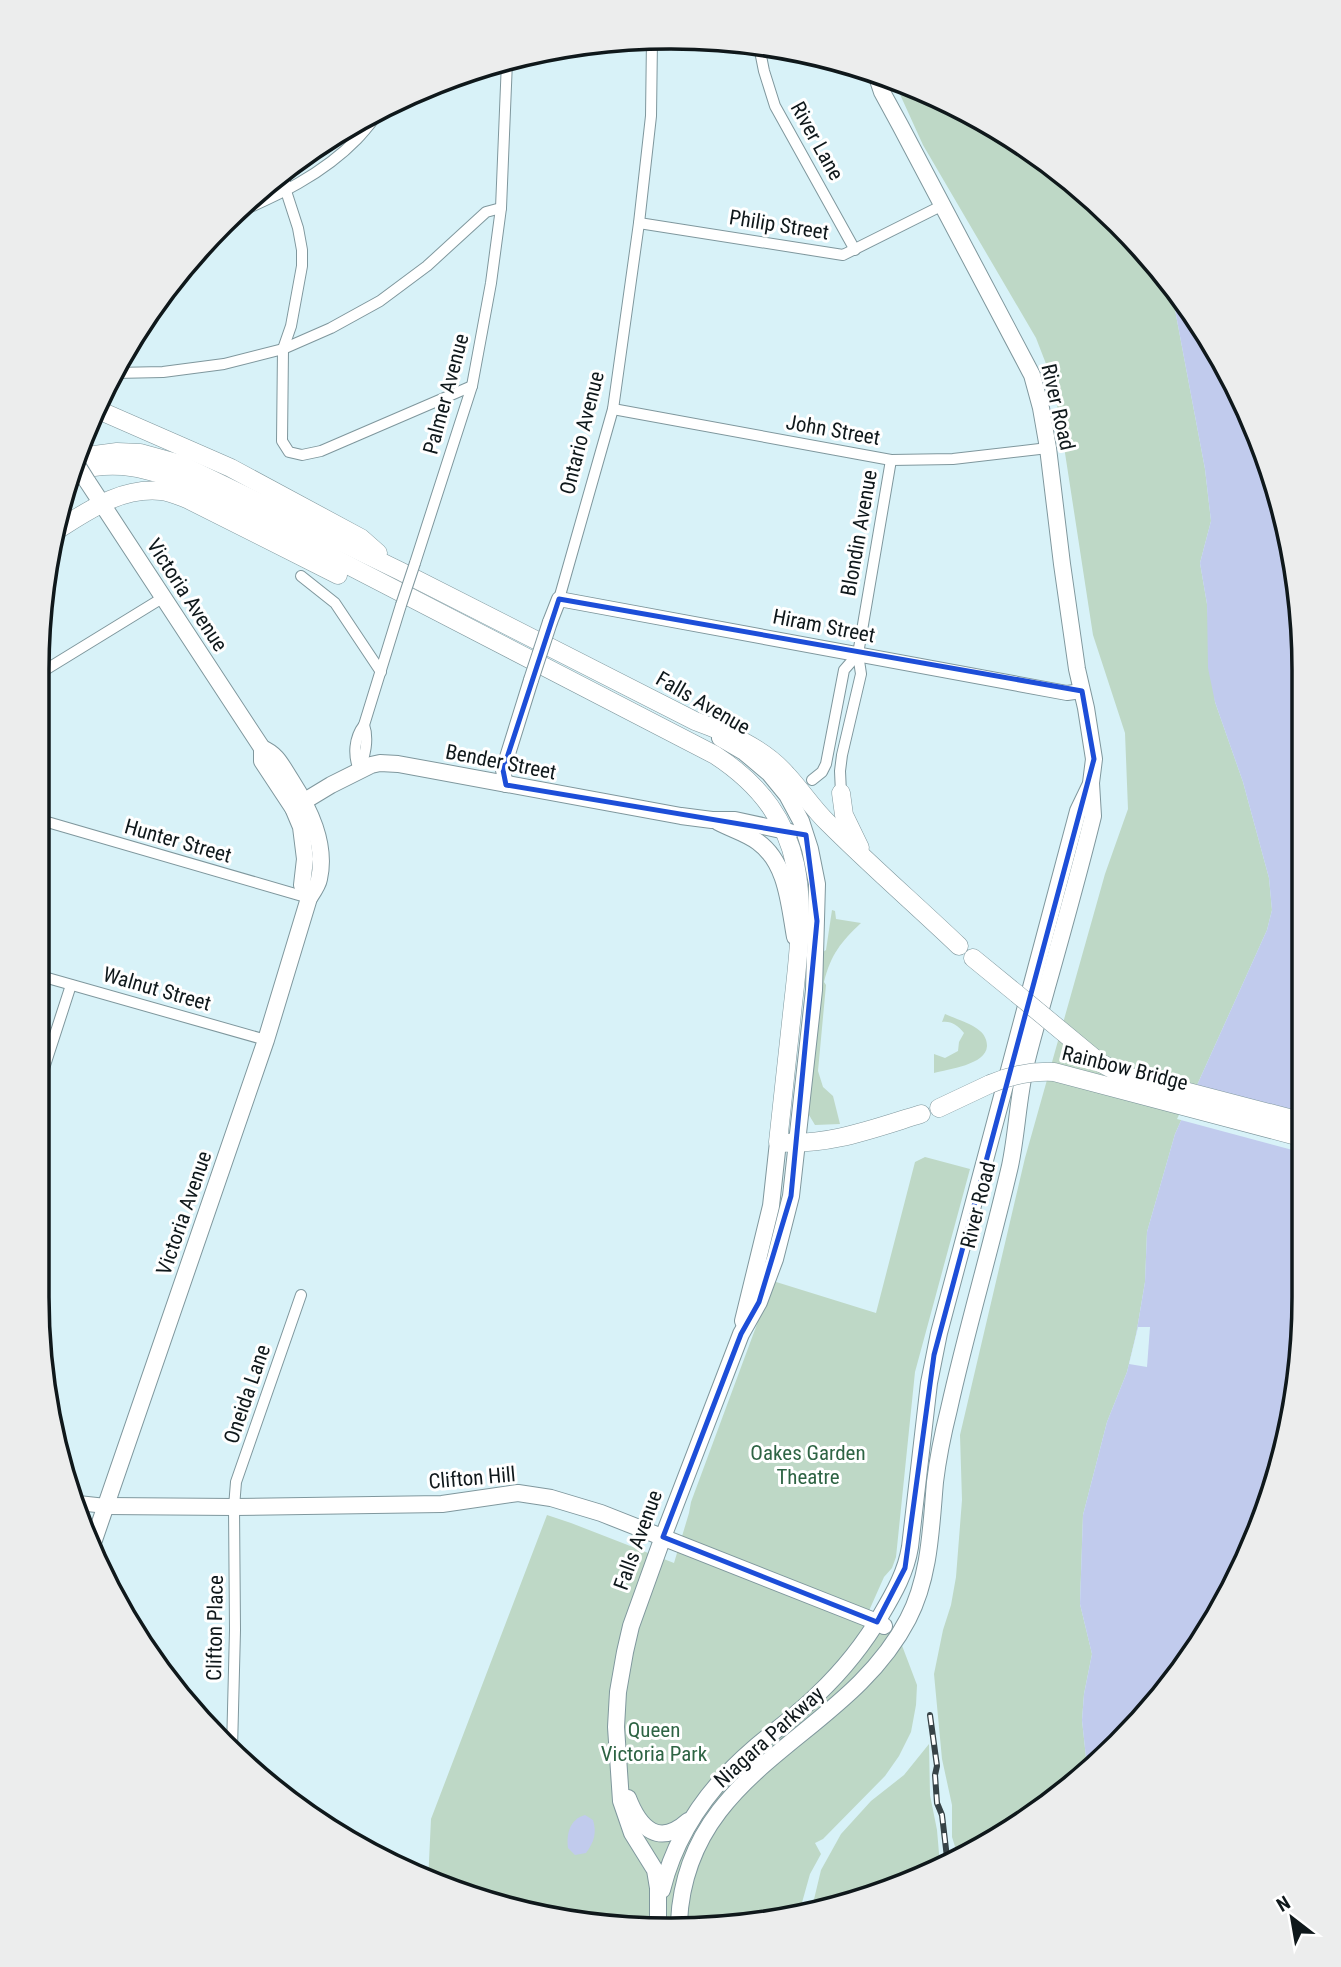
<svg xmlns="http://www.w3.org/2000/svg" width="1341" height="1967" font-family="'Roboto Condensed',sans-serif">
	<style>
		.green { fill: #bed8c6 }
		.water { fill: #c1cbed }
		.pier { fill: #d8f2f8 }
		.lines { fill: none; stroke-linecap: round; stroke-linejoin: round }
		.minor-casing { stroke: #7f979d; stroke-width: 12 }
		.tertiary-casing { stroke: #7f979d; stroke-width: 16 }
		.secondary-casing { stroke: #7f979d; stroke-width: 18 }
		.trunk-casing { stroke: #7f979d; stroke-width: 19 }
		.minor { stroke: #fff; stroke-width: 10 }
		.tertiary { stroke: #fff; stroke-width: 14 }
		.secondary { stroke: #fff; stroke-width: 16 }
		.trunk { stroke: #fff; stroke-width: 18 }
		.rail-casing { stroke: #374347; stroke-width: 6 }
		.rail { stroke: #fff; stroke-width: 3.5; stroke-dasharray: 10; stroke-linecap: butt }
		.minor-bridge-casing { stroke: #7f979d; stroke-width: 12; stroke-linecap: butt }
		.tertiary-bridge-casing { stroke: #7f979d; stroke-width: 16; stroke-linecap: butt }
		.secondary-bridge-casing { stroke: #7f979d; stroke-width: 18; stroke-linecap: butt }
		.trunk-bridge-casing { stroke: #7f979d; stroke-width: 19; stroke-linecap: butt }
		.minor-bridge { stroke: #fff; stroke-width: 10 }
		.tertiary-bridge { stroke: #fff; stroke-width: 14 }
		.secondary-bridge { stroke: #fff; stroke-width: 16 }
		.trunk-bridge { stroke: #fff; stroke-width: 18 }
		.marked { fill: none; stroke: #1d4ed8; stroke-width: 5; stroke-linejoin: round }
		.labels { text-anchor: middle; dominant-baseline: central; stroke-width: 6; stroke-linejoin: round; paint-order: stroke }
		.street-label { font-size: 21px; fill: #0f181b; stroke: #fff }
		.park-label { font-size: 21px; fill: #2e6444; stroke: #fff }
		.rim { fill: none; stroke: #0f181b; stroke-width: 3.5 }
	</style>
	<rect width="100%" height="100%" fill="#d8f2f8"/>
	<g class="green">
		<path d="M 893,79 L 913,85 L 1023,144 L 1119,223 L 1173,299 L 1205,469 L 1211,521 L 1200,563 L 1207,604 L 1215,702 L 1243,782 L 1269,878 L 1272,910 L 1267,930 L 1175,1134 L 1147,1232 L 1145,1282 L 1136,1335 L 1127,1372 L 1107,1422 L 1083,1515 L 1080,1604 L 1092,1654 L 1084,1694 L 1082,1720 L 1087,1767 L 965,1855 L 957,1853 L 952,1837 L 952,1805 L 942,1759 L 934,1674 L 943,1630 L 951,1605 L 956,1577 L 962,1500 L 960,1435 L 1025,1158 L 1105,874 L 1128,809 L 1125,733 L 1093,635 L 1059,414 L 1048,369 L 1036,338 L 923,145 Z"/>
		<path d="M 832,910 L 835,911 L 836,919 L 861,923 C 841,942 831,954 824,982 L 826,985 L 818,1071 L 823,1087 L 833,1096 L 840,1124 L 815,1125 L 806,1110 L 823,952 L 826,950 Z"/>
		<path d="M 945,1014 C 956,1019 971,1023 980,1031 C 985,1035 987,1041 987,1046 C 986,1065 948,1069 934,1073 L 934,1054 L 945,1058 L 958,1051 L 959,1042 L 964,1033 C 957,1025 952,1021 942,1022 Z"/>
		<path d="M 925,1157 L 970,1169 L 915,1372 L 896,1557 L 892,1568 L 884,1577 L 868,1613 L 898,1635 L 917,1685 L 916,1705 L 911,1732 L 899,1756 L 885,1776 L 823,1839 L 815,1843 L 821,1854 L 810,1874 L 798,1917 L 794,1918 L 588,1925 L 428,1882 L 431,1819 L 547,1515 L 571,1523 L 674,1563 L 689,1513 L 691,1502 L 773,1281 L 876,1313 L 915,1162 Z"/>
		<path d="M 929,1744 L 930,1795 L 937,1830 L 940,1865 L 938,1869 L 811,1912 L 821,1870 L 841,1834 L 871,1801 L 904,1775 Z"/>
	</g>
	<g class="water">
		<path d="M 1173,299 L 1239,390 L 1292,547 L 1304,671 L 1304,1297 L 1292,1421 L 1256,1539 L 1197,1649 L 1118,1745 L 1087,1767 L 1082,1720 L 1084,1694 L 1092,1654 L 1080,1604 L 1083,1515 L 1107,1422 L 1127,1372 L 1136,1335 L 1145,1282 L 1147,1232 L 1175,1134 L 1267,930 L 1272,910 L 1269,878 L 1243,782 L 1215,702 L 1208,668 L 1207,604 L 1200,563 L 1211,521 L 1205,469 Z"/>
		<path d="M 585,1815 L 593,1820 C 597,1833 594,1842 586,1853 L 575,1855 L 568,1848 C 566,1834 570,1819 585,1815 Z"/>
	</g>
	<g class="pier">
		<path d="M 1193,1085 L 1304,1115 L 1304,1153 L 1177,1119 Z"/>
		<path d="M 1138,1327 L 1150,1327 L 1147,1367 L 1129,1364 Z"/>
	</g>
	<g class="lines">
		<g class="minor-casing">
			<g id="minor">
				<path d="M 759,46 L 764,71 L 775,106 L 855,250"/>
				<path d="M 284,172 L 286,191 L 298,228 L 302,250 L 302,266 L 291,326 L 283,349 L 282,441 L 289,452 L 302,455 L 321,451 L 472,386"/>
				<path d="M 232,215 C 277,196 322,175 357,139 C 366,130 373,120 381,110"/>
				<path d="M 639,223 L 843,255 L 943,205"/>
				<path d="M 115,373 L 163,372 L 224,364 L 283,349 L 331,328 L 380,301 L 427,266 L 486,212 L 501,208"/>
				<path d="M 613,409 L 891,460 L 953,459 L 1048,448"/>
				<path d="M 415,563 L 472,386 L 491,283 L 501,208 L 507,61"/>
				<path d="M 301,576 L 335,603 L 381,672"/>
				<path d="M 559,599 L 613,409 L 639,223 L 651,116 L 652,39"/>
				<path d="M 37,675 L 164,597"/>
				<path d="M 359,770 C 353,755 354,738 364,725 L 401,605"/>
				<path d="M 359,770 C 365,757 369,739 364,725"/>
				<path d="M 812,780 L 822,772 L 826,764 L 844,670 L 858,654"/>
				<path d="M 841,793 L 840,771 L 842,755 L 861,674 L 858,654 L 891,460"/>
				<path d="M 37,819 L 309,898"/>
				<path d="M 37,975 L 266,1040"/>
				<path d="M 37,1090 L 71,985"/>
				<path d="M 232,1749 L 235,1630 L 234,1507 L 236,1482 L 301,1295"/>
			</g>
		</g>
		<g class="tertiary-casing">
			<g id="tertiary">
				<path d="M 550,622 L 559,599 L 1067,693 L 1082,691"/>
				<path d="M 506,785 L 503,770 L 531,680"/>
				<path d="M 78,1503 L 106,1506"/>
			</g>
		</g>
		<g class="secondary-casing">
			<g id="secondary">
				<path d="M 87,481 L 262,748 L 262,761 L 293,808 L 301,827 L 305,859 L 302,885 L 309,898"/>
				<path d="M 293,808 L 331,785 L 371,765 L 380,763 L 398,764 L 681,816 L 712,820 L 735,820 L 790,832"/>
				<path d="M 718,822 C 731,829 746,833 758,842 C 787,863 789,904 795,937"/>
				<path d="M 743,1321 L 771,1206 L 778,1142"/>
				<path d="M 106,1506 L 234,1507 L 442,1504 L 518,1493 L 551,1498 L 601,1513 L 877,1622 L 884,1626"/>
				<path d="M 94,1540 L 266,1040 L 309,898 C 313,892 318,885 319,879 C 327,844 309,808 291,780 C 281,765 278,755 262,748"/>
				<path d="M 628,1798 C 640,1829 659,1847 688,1821"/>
				<path d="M 662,1890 C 676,1833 709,1787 753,1749 C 774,1731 798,1714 818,1694 C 842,1671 864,1644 881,1615 C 894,1593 906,1572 910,1547 L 929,1383 L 939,1333 L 1078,811 L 1090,786"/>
				<path d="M 658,1922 L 658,1888 L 655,1870 L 632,1833 L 621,1801 L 616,1727 L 618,1692 L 625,1652 L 631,1626 L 663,1537 L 741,1334 L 759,1302 L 775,1259 L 791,1196 L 814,990 L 817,884 L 810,849 L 801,821 L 787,795 L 769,773 L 744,752 L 720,738"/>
				<path d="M 679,1922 C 686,1766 846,1739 908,1619 C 930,1577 931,1527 935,1482 C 938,1457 943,1433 949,1409 C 967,1328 991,1248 1010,1166 C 1017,1133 1018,1097 1026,1064 C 1032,1038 1040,1013 1047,987 C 1063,930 1079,873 1093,816 L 1091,783 L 1094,759 L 1086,708 L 1077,669 L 1062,564 L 1048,448 L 1041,408 L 1032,375 L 900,125 L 882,92 L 876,74"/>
			</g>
		</g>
		<g class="trunk-casing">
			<g id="trunk">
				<path d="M 96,409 L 231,468 L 361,538 L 378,553"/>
				<path d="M 79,457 L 117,452 L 140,453 L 180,464 L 400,571 L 695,721 C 728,733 764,748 787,775 C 802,791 813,809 829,824 C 871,866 916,905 959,946"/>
				<path d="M 75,471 C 118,459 148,469 189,483 L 715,755 C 813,819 805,901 793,1004 C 788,1050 783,1096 778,1142 C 826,1147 875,1128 921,1114"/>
				<path d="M 54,532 C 88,511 120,487 161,491 C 170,492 179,496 187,499 L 338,575"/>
				<path d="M 841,793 L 844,815 L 860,848"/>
				<path d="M 973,958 L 1017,994"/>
				<path d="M 939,1108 L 990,1084"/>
			</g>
		</g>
		<use href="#minor" class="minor"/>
		<use href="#tertiary" class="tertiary"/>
		<use href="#secondary" class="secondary"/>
		<use href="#trunk" class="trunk"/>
		<g class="rail-casing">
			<path id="rail" d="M 930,1715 L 937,1766 L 935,1775 L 937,1803 L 942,1815 L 948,1866"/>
		</g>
		<use href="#rail" class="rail"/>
		<g class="minor-bridge-casing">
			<path id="minor-bridge" d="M 401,605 L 415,563"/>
		</g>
		<g class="tertiary-bridge-casing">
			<path id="tertiary-bridge" d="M 531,680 L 550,622"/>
		</g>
		<g class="secondary-bridge-casing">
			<path id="secondary-bridge" d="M 77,465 L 87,481"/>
		</g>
		<g class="trunk-bridge-casing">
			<g id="trunk-bridge">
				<path d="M 1017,994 L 1099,1062 L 1123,1075 L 1304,1122"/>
				<path d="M 990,1084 C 1011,1075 1031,1071 1054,1072 L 1304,1138"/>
			</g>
		</g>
		<use href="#minor-bridge" class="minor-bridge"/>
		<use href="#tertiary-bridge" class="tertiary-bridge"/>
		<use href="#secondary-bridge" class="secondary-bridge"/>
		<use href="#trunk-bridge" class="trunk-bridge"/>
	</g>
	<path class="marked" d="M 559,599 L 1082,691 L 1094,759 L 934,1355 L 905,1568 L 877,1622 L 663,1537 L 741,1334 L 759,1302 L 791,1196 L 817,921 L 806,835 L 506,785 L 503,770 Z"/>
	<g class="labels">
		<g class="street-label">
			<text transform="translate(817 141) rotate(61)">River Lane</text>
			<text transform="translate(779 225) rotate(9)">Philip Street</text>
			<text transform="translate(446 394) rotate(-75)">Palmer Avenue</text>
			<text transform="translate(1058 407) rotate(77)">River Road</text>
			<text transform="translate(833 430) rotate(10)">John Street</text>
			<text transform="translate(582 433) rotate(-76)">Ontario Avenue</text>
			<text transform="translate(859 533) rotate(-80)">Blondin Avenue</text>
			<text transform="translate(187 595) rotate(57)">Victoria Avenue</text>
			<text transform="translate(824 626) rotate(11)">Hiram Street</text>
			<text transform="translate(703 703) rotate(30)">Falls Avenue</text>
			<text transform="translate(501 762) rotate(11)">Bender Street</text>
			<text transform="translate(178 841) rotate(16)">Hunter Street</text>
			<text transform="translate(157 989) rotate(16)">Walnut Street</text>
			<text transform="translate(1125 1068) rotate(14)">Rainbow Bridge</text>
			<text transform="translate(978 1205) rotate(-76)">River Road</text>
			<text transform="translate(184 1213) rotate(-71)">Victoria Avenue</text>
			<text transform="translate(247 1394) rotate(-71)">Oneida Lane</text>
			<text transform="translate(472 1478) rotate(-5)">Clifton Hill</text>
			<text transform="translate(638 1540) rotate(-70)">Falls Avenue</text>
			<text transform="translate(215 1628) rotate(-89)">Clifton Place</text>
			<text transform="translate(769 1737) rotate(-42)">Niagara Parkway</text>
		</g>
		<g class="park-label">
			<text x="808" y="1453">Oakes Garden<tspan x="808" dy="24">Theatre</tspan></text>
			<text x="654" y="1730">Queen<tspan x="654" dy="24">Victoria Park</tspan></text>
		</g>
	</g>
	<path d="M0 0H1341V1967H0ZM670 49H671A621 621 0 0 1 1292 670V1297A621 621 0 0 1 671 1918H670A621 621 0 0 1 49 1297V670A621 621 0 0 1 670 49Z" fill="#eceded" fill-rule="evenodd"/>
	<path class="rim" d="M670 49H671A621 621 0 0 1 1292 670V1297A621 621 0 0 1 671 1918H670A621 621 0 0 1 49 1297V670A621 621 0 0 1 670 49Z"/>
	<g transform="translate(1292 1918) rotate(329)" stroke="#ffffff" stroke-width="5" paint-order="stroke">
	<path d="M0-5L12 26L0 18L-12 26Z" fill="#0f181b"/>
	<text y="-10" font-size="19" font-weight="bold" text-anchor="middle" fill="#0f181b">N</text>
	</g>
</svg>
